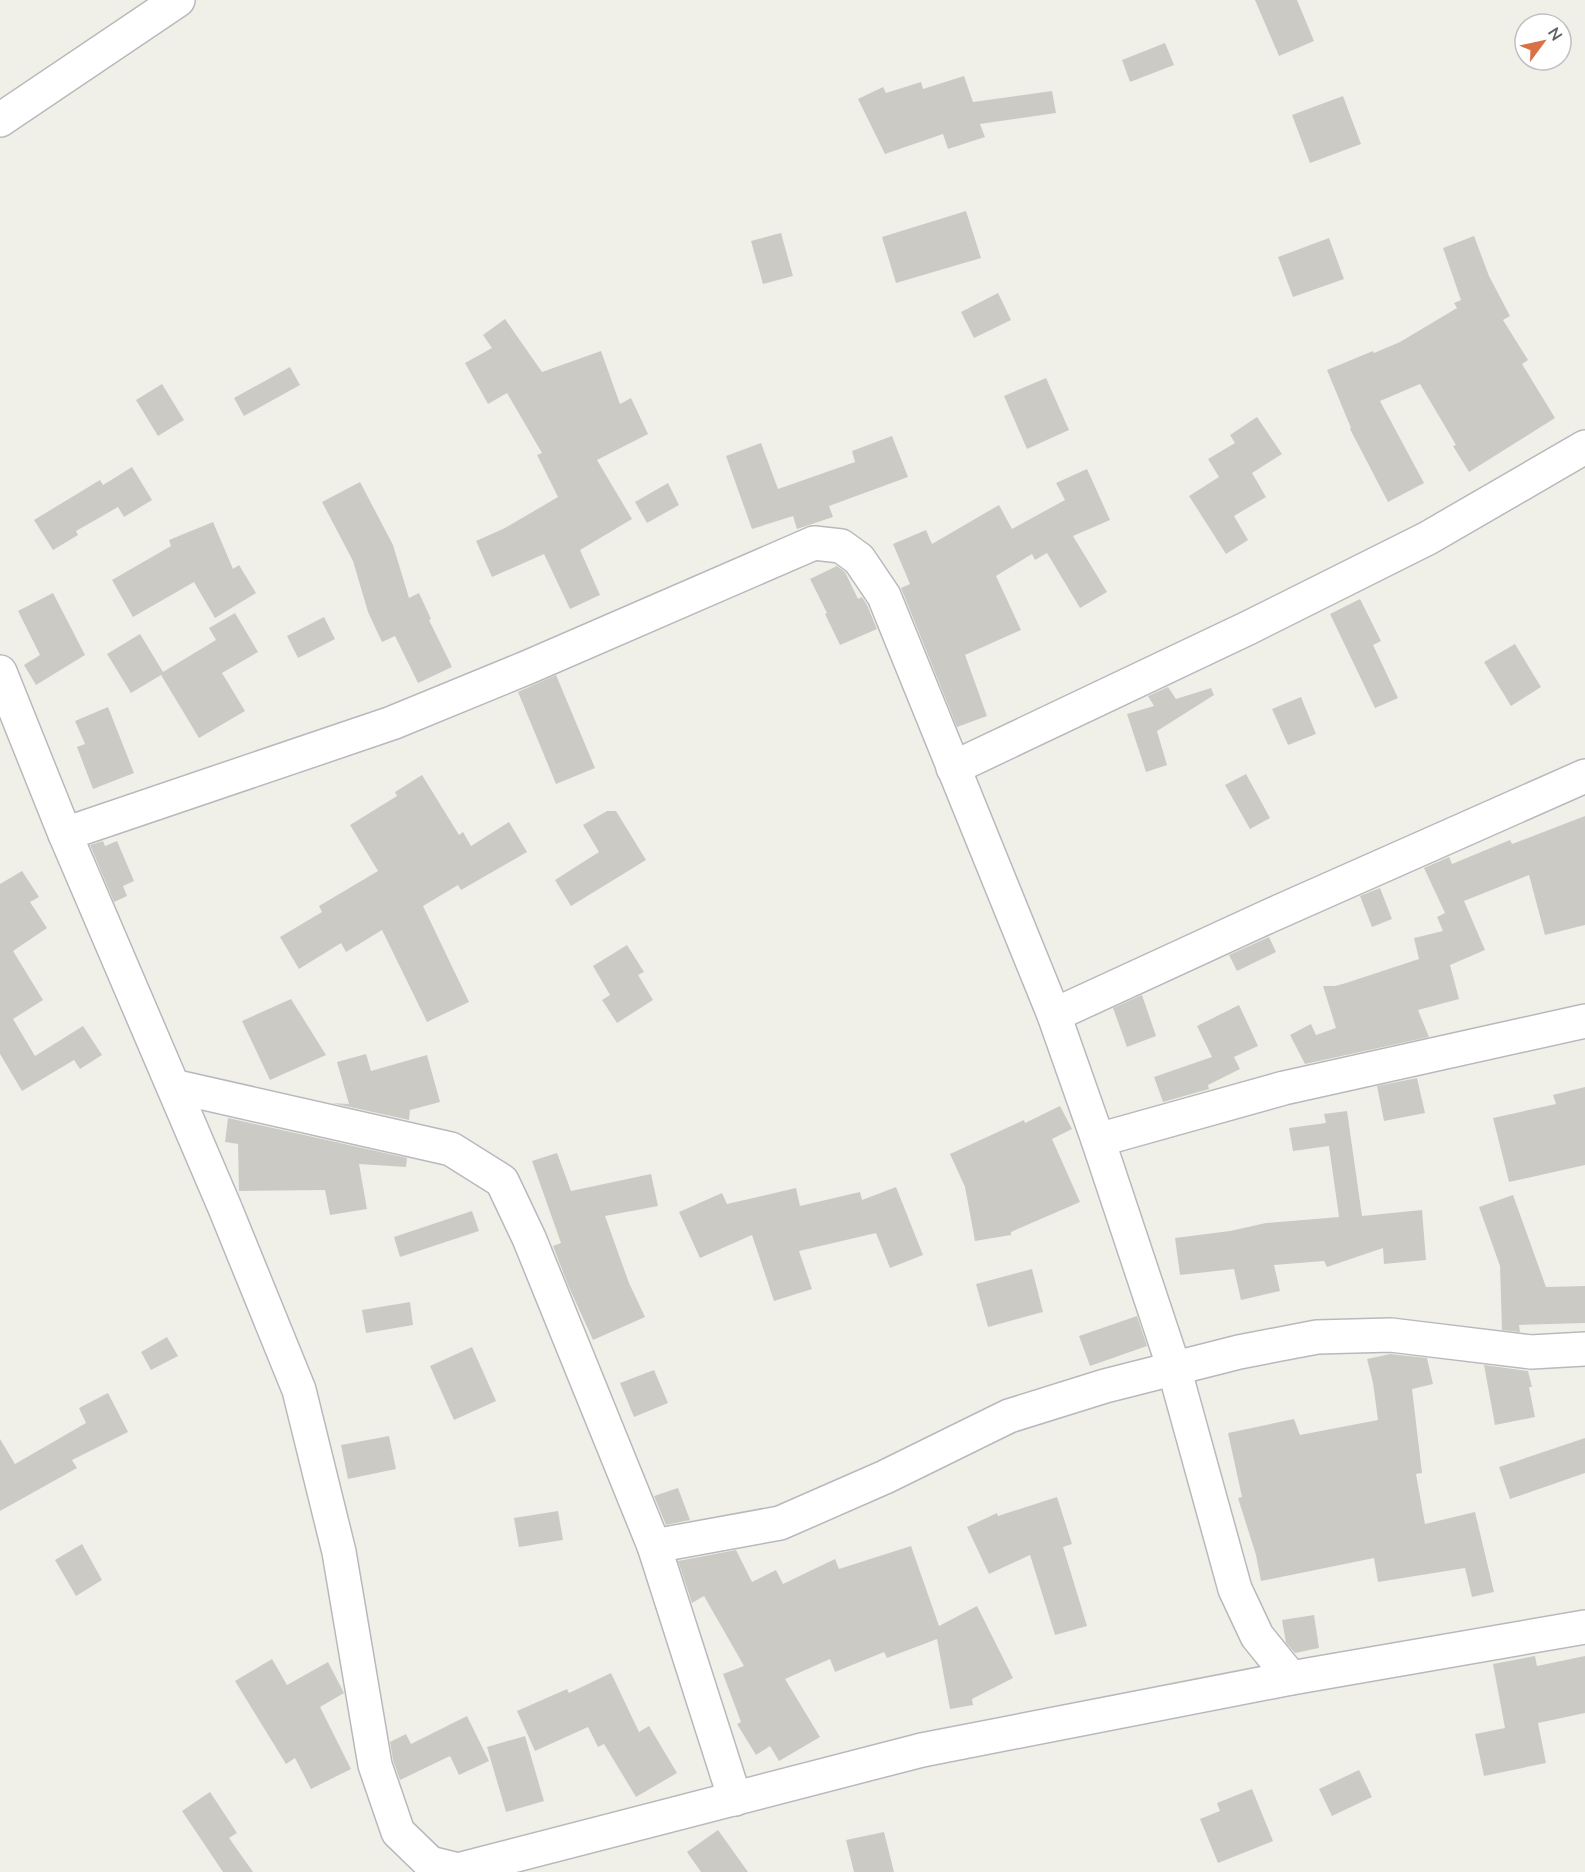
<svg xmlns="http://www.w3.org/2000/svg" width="1585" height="1872" font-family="'Nunito Sans',sans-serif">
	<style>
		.building { fill: #cccac5 }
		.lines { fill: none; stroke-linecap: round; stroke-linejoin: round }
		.minor-casing { stroke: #b8b9bd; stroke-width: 36 }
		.minor { stroke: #fff; stroke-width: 33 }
	</style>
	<rect width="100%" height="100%" fill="#f0f0e9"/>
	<g class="building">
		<path d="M 1255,0 L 1297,0 L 1314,41 L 1279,56 Z"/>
		<path d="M 1165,43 L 1174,65 L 1130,82 L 1122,60 Z"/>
		<path d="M 964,76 L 973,102 L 1052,91 L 1056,113 L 980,124 L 985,137 L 948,149 L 943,134 L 885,154 L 858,99 L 883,87 L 886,93 L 921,82 L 923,89 Z"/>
		<path d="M 1343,96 L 1361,144 L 1310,163 L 1292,115 Z"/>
		<path d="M 966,211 L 981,258 L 896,283 L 882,237 Z"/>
		<path d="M 781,233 L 793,276 L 763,284 L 751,241 Z"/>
		<path d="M 1474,236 L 1489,276 L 1510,316 L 1503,320 L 1528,360 L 1522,364 L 1555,418 L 1469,472 L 1453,446 L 1456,445 L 1420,384 L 1380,401 L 1424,483 L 1388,502 L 1350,429 L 1351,428 L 1327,370 L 1373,351 L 1374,353 L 1400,342 L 1457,308 L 1454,303 L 1461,300 L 1443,248 Z"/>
		<path d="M 1329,238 L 1344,279 L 1293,297 L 1278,257 Z"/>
		<path d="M 998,293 L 1011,320 L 974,338 L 961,312 Z"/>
		<path d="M 505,319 L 542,372 L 601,351 L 620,404 L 631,398 L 648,434 L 597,460 L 632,519 L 580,550 L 600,595 L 570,609 L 544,554 L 492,577 L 476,541 L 505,528 L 558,497 L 537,455 L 542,453 L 507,393 L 488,404 L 465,363 L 492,348 L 483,335 Z"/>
		<path d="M 290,367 L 300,385 L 244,416 L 234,398 Z"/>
		<path d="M 1046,378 L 1069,430 L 1027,449 L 1004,396 Z"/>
		<path d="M 162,384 L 184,420 L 158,436 L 136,400 Z"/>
		<path d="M 1257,417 L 1282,454 L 1252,473 L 1266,497 L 1234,516 L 1248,540 L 1226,554 L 1189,496 L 1219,477 L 1208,459 L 1235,443 L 1230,435 Z"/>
		<path d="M 892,436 L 908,477 L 829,506 L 833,517 L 797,529 L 793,516 L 752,529 L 726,456 L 761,443 L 778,489 L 855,462 L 852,451 Z"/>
		<path d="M 132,467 L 152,500 L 124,517 L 118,507 L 76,531 L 78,535 L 53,550 L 34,520 L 100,480 L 103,485 Z"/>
		<path d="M 1087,469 L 1110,520 L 1073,536 L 1107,592 L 1080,608 L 1047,553 L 1035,560 L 1032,554 L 996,576 L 1021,630 L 965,655 L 987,716 L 957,727 L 901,588 L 910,584 L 893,544 L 926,530 L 932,544 L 999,505 L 1012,529 L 1065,500 L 1056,483 Z"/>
		<path d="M 360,482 L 393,545 L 409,598 L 419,593 L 431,619 L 429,620 L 452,667 L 418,683 L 395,636 L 382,642 L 368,612 L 353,561 L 322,502 Z"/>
		<path d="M 668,483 L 679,505 L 647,523 L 635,502 Z"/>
		<path d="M 213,522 L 233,569 L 239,565 L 256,593 L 215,618 L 194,582 L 133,617 L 112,580 L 171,546 L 169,540 Z"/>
		<path d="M 837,566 L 845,572 L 858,599 L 862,597 L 867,605 L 877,629 L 840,645 L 825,614 L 827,613 L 810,579 Z"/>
		<path d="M 53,593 L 85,655 L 36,685 L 24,665 L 40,655 L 18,611 Z"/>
		<path d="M 1360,599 L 1381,641 L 1373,645 L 1398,698 L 1375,708 L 1330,614 Z"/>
		<path d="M 235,613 L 258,652 L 222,673 L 245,711 L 199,738 L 161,675 L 131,693 L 107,654 L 140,634 L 163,672 L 216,640 L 209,628 Z"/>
		<path d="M 324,617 L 335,639 L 298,658 L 287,636 Z"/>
		<path d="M 1515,644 L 1541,687 L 1511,706 L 1484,662 Z"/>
		<path d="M 556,675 L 595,768 L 556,784 L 518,692 Z"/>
		<path d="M 1168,687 L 1176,699 L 1211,688 L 1214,695 L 1157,731 L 1167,765 L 1146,772 L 1127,714 L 1154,706 L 1148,696 Z"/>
		<path d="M 1301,697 L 1316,734 L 1288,745 L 1272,709 Z"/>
		<path d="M 108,707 L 134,773 L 93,789 L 77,747 L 85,744 L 75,721 Z"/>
		<path d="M 1246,774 L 1270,818 L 1250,829 L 1225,785 Z"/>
		<path d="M 422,775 L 459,835 L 463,832 L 471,846 L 509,822 L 527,852 L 461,890 L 458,885 L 423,906 L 469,1002 L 427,1022 L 382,930 L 346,952 L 341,943 L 299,969 L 280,937 L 322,912 L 319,906 L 378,871 L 350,825 L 397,796 L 395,792 Z"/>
		<path d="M 607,811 L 616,811 L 646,860 L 571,906 L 555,880 L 599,852 L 583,825 Z"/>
		<path d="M 1585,816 L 1585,925 L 1545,935 L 1529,875 L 1464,901 L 1485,950 L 1450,965 L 1459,999 L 1418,1010 L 1429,1037 L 1305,1064 L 1290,1035 L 1311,1024 L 1316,1035 L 1336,1028 L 1323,986 L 1335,986 L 1346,983 L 1419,959 L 1414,938 L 1443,931 L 1437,917 L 1445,913 L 1424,868 L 1449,857 L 1452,864 L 1510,840 L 1512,844 Z"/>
		<path d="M 103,841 L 105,846 L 117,841 L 134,881 L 123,886 L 127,896 L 114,902 L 90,845 Z"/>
		<path d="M 22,871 L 39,897 L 30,902 L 47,928 L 13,951 L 43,1000 L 13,1019 L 35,1056 L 83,1026 L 102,1055 L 80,1069 L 74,1060 L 22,1091 L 0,1054 L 0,884 Z"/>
		<path d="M 1380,888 L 1392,919 L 1372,927 L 1360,896 Z"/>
		<path d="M 1269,937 L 1276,952 L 1237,971 L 1229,955 Z"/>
		<path d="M 627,945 L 644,972 L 638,975 L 653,1000 L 617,1023 L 602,1000 L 610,995 L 593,966 Z"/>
		<path d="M 1142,995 L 1156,1036 L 1127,1047 L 1113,1008 Z"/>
		<path d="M 291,999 L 326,1055 L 270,1080 L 242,1021 Z"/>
		<path d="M 1239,1005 L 1258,1046 L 1234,1057 L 1240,1069 L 1208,1085 L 1209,1089 L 1163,1102 L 1154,1077 L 1212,1057 L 1197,1026 Z"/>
		<path d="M 366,1054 L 371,1071 L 427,1055 L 440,1102 L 410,1110 L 409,1120 L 332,1103 L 349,1104 L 337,1062 Z"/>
		<path d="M 1417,1078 L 1425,1113 L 1384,1121 L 1377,1086 Z"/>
		<path d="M 1585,1087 L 1585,1165 L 1509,1182 L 1493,1118 L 1556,1104 L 1553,1095 Z"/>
		<path d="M 1060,1106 L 1072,1129 L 1052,1139 L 1080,1202 L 1011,1232 L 1011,1235 L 975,1241 L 965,1187 L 950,1154 L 1024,1120 L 1025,1123 Z"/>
		<path d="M 1347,1111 L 1362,1216 L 1422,1210 L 1426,1260 L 1384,1264 L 1383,1248 L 1327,1267 L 1324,1261 L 1274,1265 L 1280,1291 L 1241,1300 L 1234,1269 L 1180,1275 L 1175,1238 L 1230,1231 L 1266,1223 L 1339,1217 L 1329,1146 L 1293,1151 L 1289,1128 L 1326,1123 L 1324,1114 Z"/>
		<path d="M 228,1118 L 407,1158 L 406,1167 L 359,1164 L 367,1209 L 330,1215 L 325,1190 L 239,1191 L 238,1144 L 225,1142 Z"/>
		<path d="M 557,1153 L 571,1191 L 651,1174 L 658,1206 L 605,1216 L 629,1283 L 645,1317 L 593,1340 L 568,1285 L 553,1246 L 561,1243 L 532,1161 Z"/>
		<path d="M 896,1187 L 923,1255 L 890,1268 L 876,1233 L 799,1251 L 812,1289 L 774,1301 L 752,1235 L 700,1258 L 679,1212 L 722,1193 L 727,1204 L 796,1188 L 800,1206 L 860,1192 L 862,1200 Z"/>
		<path d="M 1513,1195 L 1546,1287 L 1585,1286 L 1585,1323 L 1519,1325 L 1520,1332 L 1502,1330 L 1500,1266 L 1479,1207 Z"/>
		<path d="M 472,1211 L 479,1231 L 400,1257 L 394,1237 Z"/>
		<path d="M 1032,1269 L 1043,1312 L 988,1327 L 976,1284 Z"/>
		<path d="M 410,1302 L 413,1325 L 366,1333 L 362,1310 Z"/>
		<path d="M 1137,1316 L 1147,1346 L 1090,1366 L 1079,1336 Z"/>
		<path d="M 167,1337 L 178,1356 L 151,1370 L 141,1352 Z"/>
		<path d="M 472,1347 L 496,1401 L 454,1420 L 430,1366 Z"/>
		<path d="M 1390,1354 L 1427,1358 L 1433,1384 L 1412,1389 L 1422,1473 L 1416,1474 L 1425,1524 L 1475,1512 L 1494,1592 L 1472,1597 L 1465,1568 L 1378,1582 L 1374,1558 L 1261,1581 L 1256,1555 L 1238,1498 L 1242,1497 L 1228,1433 L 1294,1419 L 1300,1435 L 1378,1420 L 1373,1383 L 1367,1359 Z"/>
		<path d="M 1484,1365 L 1528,1371 L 1532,1387 L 1529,1387 L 1535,1417 L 1495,1425 Z"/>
		<path d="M 654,1370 L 668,1403 L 634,1417 L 620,1383 Z"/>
		<path d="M 108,1393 L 128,1432 L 72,1460 L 77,1468 L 0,1511 L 0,1439 L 15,1464 L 86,1423 L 79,1408 Z"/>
		<path d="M 389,1436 L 396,1469 L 348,1479 L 341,1445 Z"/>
		<path d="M 1585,1438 L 1585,1473 L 1510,1499 L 1499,1467 Z"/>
		<path d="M 678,1488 L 690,1520 L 666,1525 L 654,1496 Z"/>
		<path d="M 1057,1497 L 1072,1544 L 1063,1547 L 1087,1626 L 1055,1635 L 1030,1555 L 989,1574 L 967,1527 L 997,1513 L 998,1516 Z"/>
		<path d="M 558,1511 L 563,1540 L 519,1547 L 514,1518 Z"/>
		<path d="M 82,1544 L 102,1580 L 76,1596 L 55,1560 Z"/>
		<path d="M 911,1546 L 939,1626 L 977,1606 L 1013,1678 L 972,1699 L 973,1705 L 950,1709 L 937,1639 L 887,1658 L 884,1652 L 835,1672 L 830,1659 L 785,1679 L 820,1737 L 779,1761 L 770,1746 L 756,1755 L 737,1724 L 741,1722 L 723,1674 L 744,1666 L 704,1596 L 692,1603 L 678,1561 L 736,1550 L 752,1582 L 776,1570 L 783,1584 L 835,1559 L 839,1569 Z"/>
		<path d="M 1314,1615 L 1319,1648 L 1295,1653 L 1286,1643 L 1282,1620 Z"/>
		<path d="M 1535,1656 L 1537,1666 L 1585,1656 L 1585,1713 L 1538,1723 L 1546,1763 L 1484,1776 L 1475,1734 L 1505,1728 L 1493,1664 Z"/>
		<path d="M 272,1659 L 287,1685 L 328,1662 L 344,1693 L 320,1707 L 351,1769 L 311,1789 L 295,1758 L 286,1764 L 235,1681 Z"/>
		<path d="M 611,1673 L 639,1732 L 649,1726 L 677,1773 L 636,1797 L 604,1744 L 598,1747 L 588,1727 L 535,1751 L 517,1711 L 567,1689 L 569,1693 Z"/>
		<path d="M 467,1716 L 489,1761 L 459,1775 L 450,1756 L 400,1780 L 393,1760 L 390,1742 L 406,1734 L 411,1744 Z"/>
		<path d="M 525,1736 L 544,1801 L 506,1812 L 487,1747 Z"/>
		<path d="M 1359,1770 L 1372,1797 L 1332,1816 L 1319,1789 Z"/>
		<path d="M 1252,1789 L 1273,1841 L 1218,1863 L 1200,1819 L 1220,1811 L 1217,1803 Z"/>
		<path d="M 210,1792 L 237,1833 L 229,1838 L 253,1872 L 223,1872 L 182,1811 Z"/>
		<path d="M 718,1830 L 748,1872 L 701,1872 L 687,1852 Z"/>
		<path d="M 884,1832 L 894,1872 L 854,1872 L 846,1840 Z"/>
	</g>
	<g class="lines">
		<g class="minor-casing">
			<g id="minor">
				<path d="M 0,120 L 178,0"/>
				<path d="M 0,672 L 65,834 L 225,1208 L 299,1390 L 339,1552 L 375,1765 L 398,1832 L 430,1863 L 458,1870 L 922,1750 L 1291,1678 L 1585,1627"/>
				<path d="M 953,768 L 1248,628 L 1428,538 L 1585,447"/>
				<path d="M 65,834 L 392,723 L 526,668 L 814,543 L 841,546 L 859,559 L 884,596 L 1054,1015 L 1098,1140 L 1174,1368 L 1235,1589 L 1257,1636 L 1291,1678"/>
				<path d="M 1054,1015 L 1267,917 L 1585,776"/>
				<path d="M 173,1086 L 451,1149 L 502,1181 L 529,1238 L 654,1546 L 735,1799"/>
				<path d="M 1098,1140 L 1284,1088 L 1585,1021"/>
				<path d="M 654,1546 L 780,1523 L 885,1477 L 1009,1416 L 1105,1386 L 1239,1352 L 1317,1337 L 1391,1335 L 1531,1352 L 1585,1349"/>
			</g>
		</g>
		<use href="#minor" class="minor"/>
	</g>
	<g transform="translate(1543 42) rotate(57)"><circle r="28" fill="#ffffff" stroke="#bfc0c2" stroke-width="1.5"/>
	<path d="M0-4.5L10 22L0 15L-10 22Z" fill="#d97046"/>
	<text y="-9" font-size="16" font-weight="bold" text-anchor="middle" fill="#606167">N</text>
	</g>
</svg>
